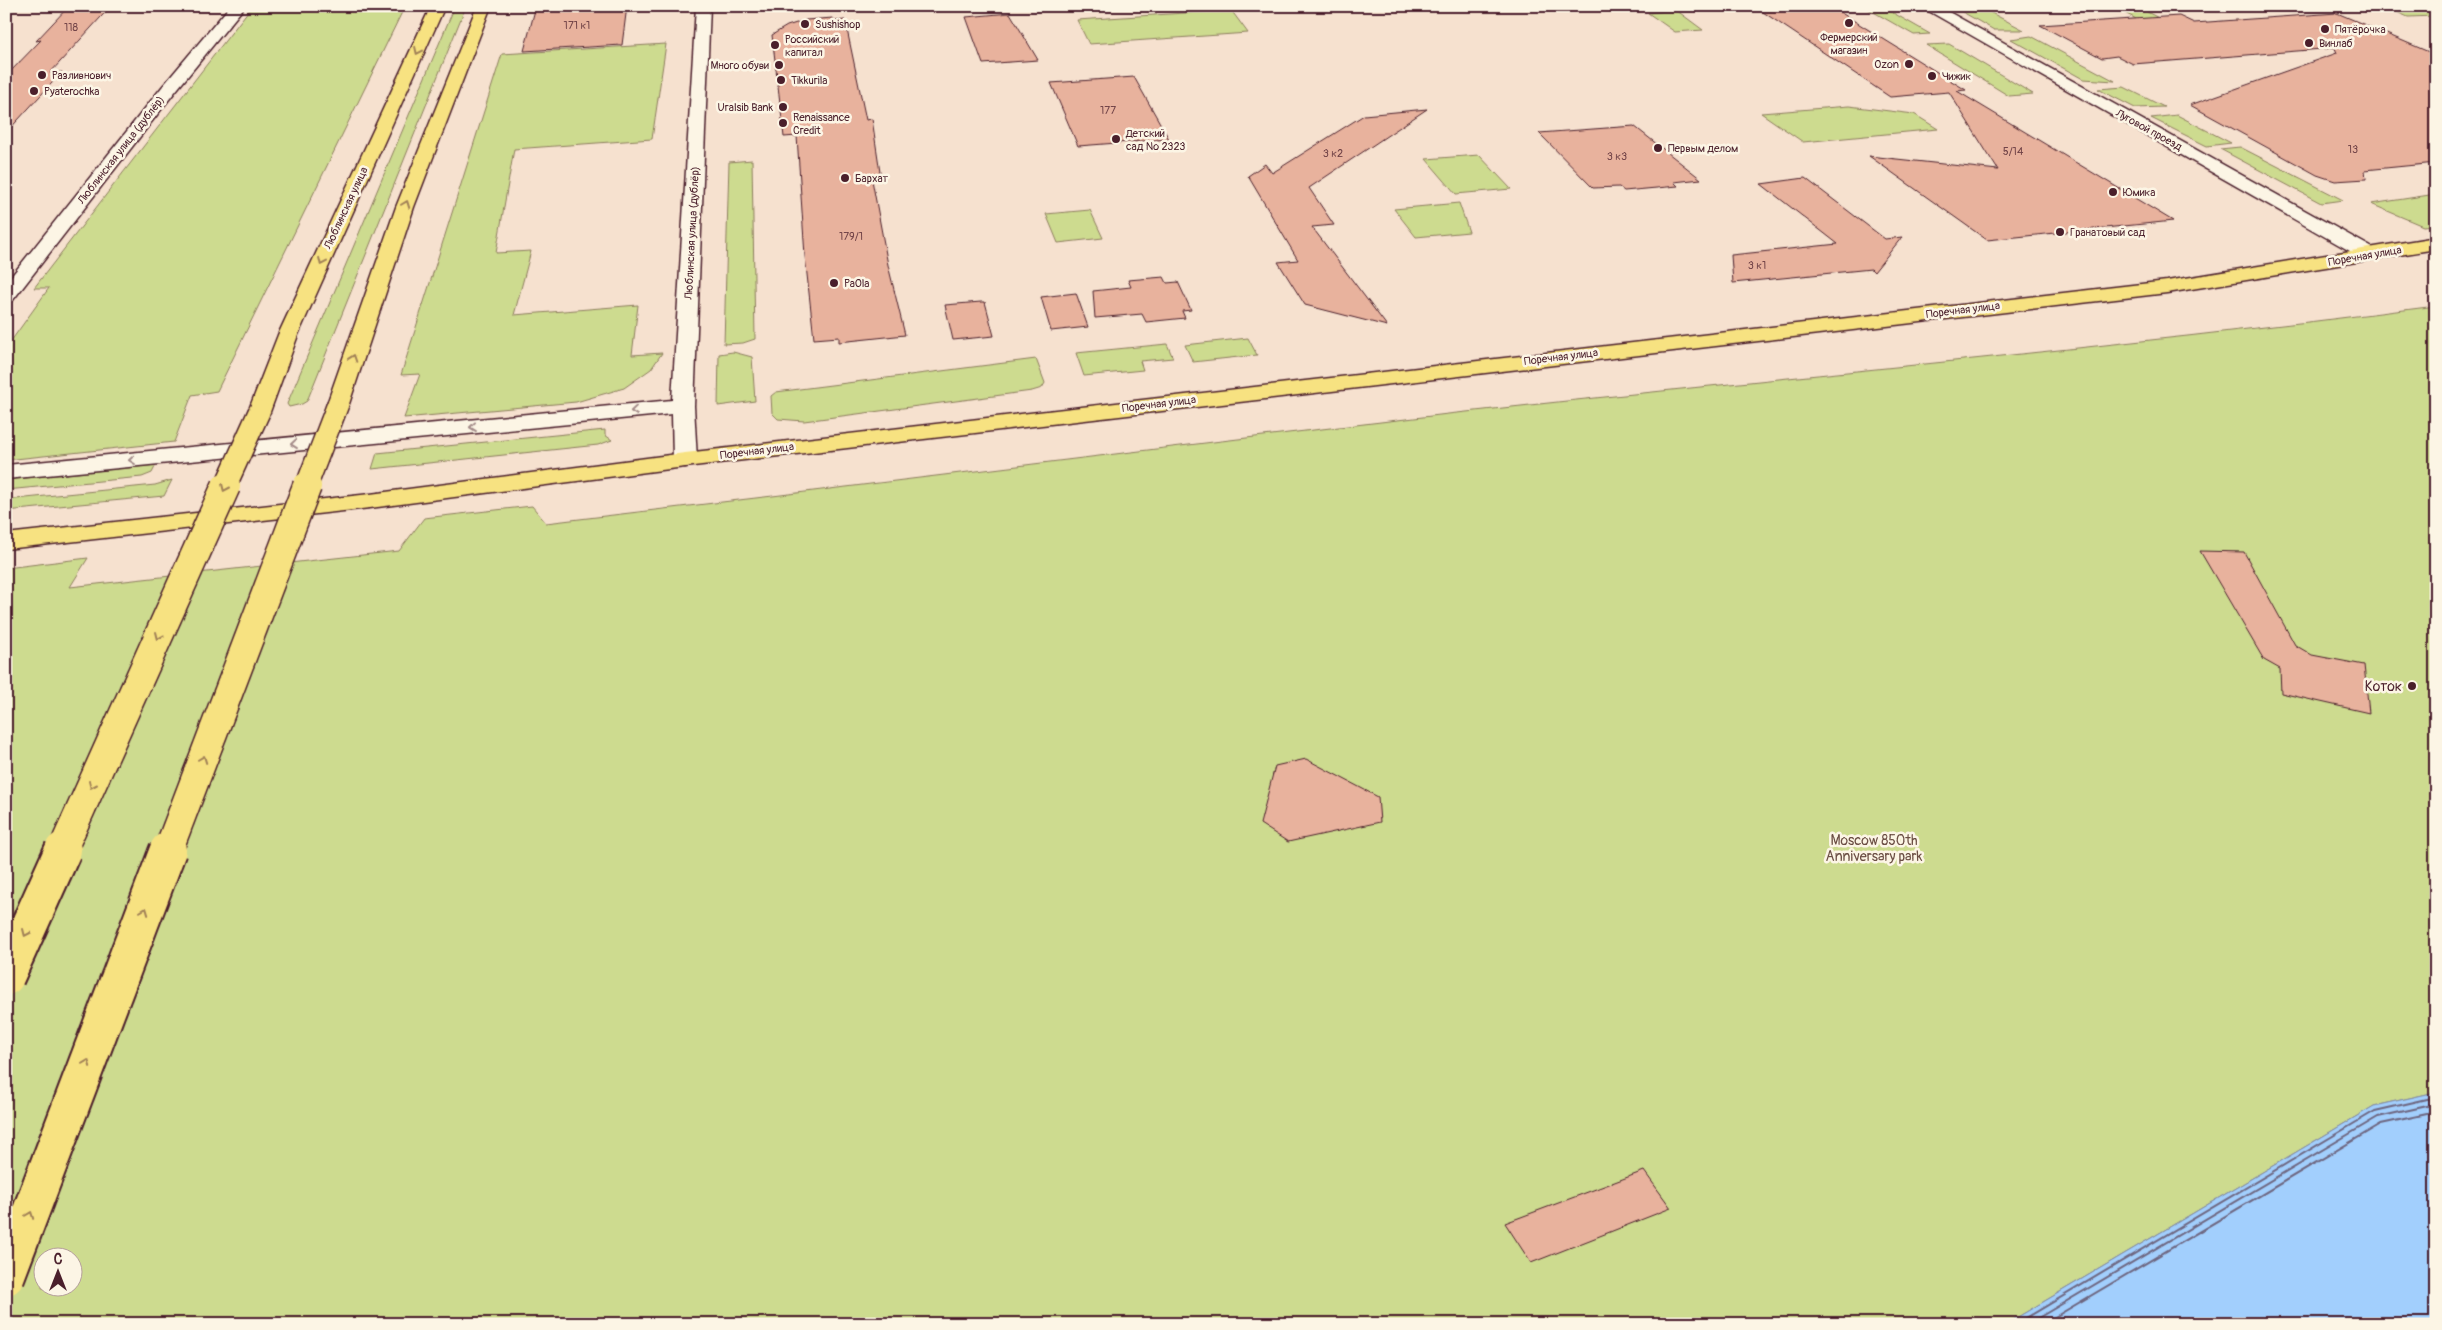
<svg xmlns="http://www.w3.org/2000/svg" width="2442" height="1330" font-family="Pangolin,sans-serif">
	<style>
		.green { fill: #cddb8f; stroke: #8c7d5d; fill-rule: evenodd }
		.water { fill: #a2cffd; stroke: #7f89a9 }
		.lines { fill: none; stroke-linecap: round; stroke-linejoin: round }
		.shore { stroke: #6d657f; stroke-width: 2 }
		.building { fill: #e8b29d; stroke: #4a1f2b }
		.minor-casing { stroke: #4a1f2b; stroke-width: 3 }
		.major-casing { stroke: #4a1f2b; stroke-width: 3 }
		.minor { fill: #fcf5e5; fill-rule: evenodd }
		.major { fill: #f7e281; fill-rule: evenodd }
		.major-bridge-far2-casing { stroke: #4a1f2b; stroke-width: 24; stroke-linecap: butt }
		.major-bridge-far1-casing { stroke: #4a1f2b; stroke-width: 31; stroke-linecap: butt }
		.major-bridge-casing { stroke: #4a1f2b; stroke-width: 40; stroke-linecap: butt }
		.major-bridge-far2 { stroke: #f7e281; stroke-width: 21 }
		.major-bridge-far1 { stroke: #f7e281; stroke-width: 28 }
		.major-bridge { stroke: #f7e281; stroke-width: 36 }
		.oneway { stroke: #a08056 }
		.oneway2 { stroke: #a38a88 }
		.poi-dot { fill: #4a1f2b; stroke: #fcf5e5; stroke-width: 2 }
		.labels { text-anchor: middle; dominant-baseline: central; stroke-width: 5; stroke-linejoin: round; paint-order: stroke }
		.far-poi-label { font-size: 11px; fill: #4a1f2b; stroke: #fcf5e5; text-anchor: start }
		.number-label { font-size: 11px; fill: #724448 }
		.far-street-label { font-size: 11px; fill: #4a1f2b; stroke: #fcf5e5 }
		.poi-label { font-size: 14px; fill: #4a1f2b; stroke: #fcf5e5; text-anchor: end }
		.park-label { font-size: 14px; fill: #6b4e44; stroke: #fcf5e5 }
	</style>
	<rect width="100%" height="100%" fill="#f6e1cf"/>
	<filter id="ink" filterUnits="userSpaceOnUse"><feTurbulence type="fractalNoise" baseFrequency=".02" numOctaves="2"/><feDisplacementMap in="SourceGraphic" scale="10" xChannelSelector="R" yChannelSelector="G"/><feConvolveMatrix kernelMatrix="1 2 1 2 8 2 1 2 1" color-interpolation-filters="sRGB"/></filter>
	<g filter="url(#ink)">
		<g class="green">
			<path d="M 252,6 L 405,6 L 217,391 L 192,395 L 174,442 L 6,460 L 6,348 L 49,288 L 34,288 Z"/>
			<path d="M 455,6 L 466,6 L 307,401 L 302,404 L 289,407 L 287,404 Z"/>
			<path d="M 1863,6 L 1881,6 L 1930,34 L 1914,35 Z"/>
			<path d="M 1952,6 L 1978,6 L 2024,30 L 1994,30 Z"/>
			<path d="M 2111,6 L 2207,6 L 2209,7 L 2147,12 L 2178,28 L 2156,29 Z"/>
			<path d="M 2383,6 L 2431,6 L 2436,8 L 2436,16 L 2408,17 Z"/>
			<path d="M 1231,10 L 1248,33 L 1089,44 L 1077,20 Z"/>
			<path d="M 1676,10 L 1703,30 L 1675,32 L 1648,13 Z"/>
			<path d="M 2031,36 L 2115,81 L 2083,79 L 2011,39 Z"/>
			<path d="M 666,44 L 652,139 L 514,149 L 496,253 L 531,251 L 514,315 L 638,305 L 632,355 L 662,353 L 651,369 L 624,388 L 576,402 L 404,418 L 420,374 L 401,375 L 502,54 Z"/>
			<path d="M 1949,44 L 2033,94 L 2009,96 L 1926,45 Z"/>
			<path d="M 2124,87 L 2164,107 L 2135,108 L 2098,89 Z"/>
			<path d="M 1849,106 L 1914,114 L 1938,129 L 1803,142 L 1761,113 Z"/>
			<path d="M 2177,115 L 2231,143 L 2207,146 L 2151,118 Z"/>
			<path d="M 2240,147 L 2343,200 L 2321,203 L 2220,149 Z"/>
			<path d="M 1479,155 L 1511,189 L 1456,194 L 1426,159 Z"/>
			<path d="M 752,160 L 755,339 L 743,343 L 724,344 L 729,162 Z"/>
			<path d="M 2436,194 L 2436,225 L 2423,226 L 2371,204 Z"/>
			<path d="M 1459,203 L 1469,232 L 1416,237 L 1394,209 Z"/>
			<path d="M 1090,210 L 1103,238 L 1058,243 L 1046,214 Z"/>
			<path d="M 2436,306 L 2436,1092 L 2374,1106 L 2006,1324 L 6,1324 L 6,568 L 88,558 L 70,587 L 399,551 L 424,518 L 532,506 L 546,523 C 847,488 1147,449 1448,414 C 1777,377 2107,349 2436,306 ZM 42,1258 L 72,1258 L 72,1288 L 42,1288 Z"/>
			<path d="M 1248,338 L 1257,355 L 1193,362 L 1185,345 Z"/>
			<path d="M 1167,344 L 1173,358 L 1140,361 L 1143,370 L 1084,376 L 1076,353 Z"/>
			<path d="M 733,352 L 752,357 L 755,401 L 718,406 L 719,354 Z"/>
			<path d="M 1036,359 L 1045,383 L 1042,388 L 1032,391 L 804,421 L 778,419 L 772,413 L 771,396 L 776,392 Z"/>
			<path d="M 605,430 L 605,435 L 612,440 L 598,445 L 372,469 L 377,453 Z"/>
			<path d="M 156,465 L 152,473 L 142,477 L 6,490 L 6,480 Z"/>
			<path d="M 172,480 L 164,496 L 6,511 L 6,500 L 155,485 Z"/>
		</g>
		<path class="water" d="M 2436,1092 L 2436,1324 L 2006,1324 L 2374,1106 Z"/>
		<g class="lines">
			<g class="shore">
				<path d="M 2016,1324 L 2375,1111 L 2436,1097"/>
				<path d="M 2028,1324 L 2378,1117 L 2436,1104"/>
				<path d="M 2043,1324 L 2381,1124 L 2436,1112"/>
			</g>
		</g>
		<g class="building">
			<path d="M 69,6 L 111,6 L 50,73 L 62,72 L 6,133 L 6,76 L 41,40 L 36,41 Z"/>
			<path d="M 536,6 L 627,6 L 622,45 L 524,51 Z"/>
			<path d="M 1754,6 L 1830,6 L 1966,90 L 1957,91 L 2173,221 L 1987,240 L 1869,156 L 1998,170 L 1949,92 L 1890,97 Z"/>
			<path d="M 1010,13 L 1038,60 L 983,64 L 966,17 Z"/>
			<path d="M 2337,13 L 2436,55 L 2436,163 L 2365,170 L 2366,179 L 2335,181 L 2317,175 L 2190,105 L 2337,53 L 2335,48 L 2133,64 L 2117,56 L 2102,58 L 2040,25 L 2179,16 L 2194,23 Z"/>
			<path d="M 833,18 L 835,21 L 845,20 L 866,120 L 872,119 L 881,179 L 872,180 L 888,265 L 905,335 L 839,342 L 839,337 L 814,339 L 805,256 L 797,136 L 784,137 L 772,35 L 787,26 L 806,20 Z"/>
			<path d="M 1134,77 L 1169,139 L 1078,146 L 1051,83 Z"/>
			<path d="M 1427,109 L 1309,188 L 1334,225 L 1312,227 L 1387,326 L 1305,305 L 1278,262 L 1298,260 L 1248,176 L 1265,164 L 1272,173 L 1364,115 Z"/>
			<path d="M 1634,126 L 1701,179 L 1674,182 L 1678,186 L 1624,191 L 1619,187 L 1593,188 L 1539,133 Z"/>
			<path d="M 1805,178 L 1885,239 L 1902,237 L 1874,272 L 1871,269 L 1733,283 L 1731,255 L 1838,244 L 1761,184 Z"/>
			<path d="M 1164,277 L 1167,283 L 1178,282 L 1191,310 L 1182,311 L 1185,318 L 1146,322 L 1142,314 L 1095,318 L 1093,291 L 1131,287 L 1128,280 Z"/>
			<path d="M 1076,293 L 1088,327 L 1051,331 L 1041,297 Z"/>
			<path d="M 981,302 L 985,302 L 994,336 L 953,340 L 945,305 Z"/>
			<path d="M 2200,551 L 2244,552 L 2295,645 L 2312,655 L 2364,665 L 2369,713 L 2281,693 L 2280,669 L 2264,660 Z"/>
			<path d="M 1306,759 L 1378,797 L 1380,822 L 1288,842 L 1260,824 L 1275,766 Z"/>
			<path d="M 1644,1171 L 1671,1208 L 1531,1263 L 1505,1223 Z"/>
		</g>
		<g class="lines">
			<g class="minor-casing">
				<g id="minor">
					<path d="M 230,6 L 245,6 L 174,93 L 13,300 L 6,302 L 6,283 L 162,87 Z"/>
					<path d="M 696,6 L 710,6 L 694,406 L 697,460 L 693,465 L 685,467 L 677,465 L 673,460 L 672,414 L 6,479 L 6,465 L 672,400 Z"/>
					<path d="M 1920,6 L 1938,6 L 2378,251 L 2381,255 L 2378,259 L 2364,259 Z"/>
				</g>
			</g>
			<g class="major-casing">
				<g id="major">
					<path d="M 431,6 L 445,6 L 298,335 L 270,412 L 267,417 L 259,419 L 251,417 L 248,412 L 278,335 Z"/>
					<path d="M 477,6 L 491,6 L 414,207 L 349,404 L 346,409 L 338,411 L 330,409 L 327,404 L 396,207 Z"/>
					<path d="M 2436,237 L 2436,249 L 2167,293 L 685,467 L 370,508 L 6,549 L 6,534 L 370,494 L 685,453 L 2167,281 Z"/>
				</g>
			</g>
			<use href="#minor" class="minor"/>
			<use href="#major" class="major"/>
			<g class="major-bridge-far2-casing">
				<g id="major-bridge-far2">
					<path d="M 225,487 L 259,412"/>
					<path d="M 306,487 L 338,404"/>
				</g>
			</g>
			<g class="major-bridge-far1-casing">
				<g id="major-bridge-far1">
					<path d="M 62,851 L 226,486"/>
					<path d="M 168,851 L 307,486"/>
				</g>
			</g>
			<g class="major-bridge-casing">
				<g id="major-bridge">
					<path d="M 6,977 L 63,850"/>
					<path d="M 6,1277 L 168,850"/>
				</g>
			</g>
			<use href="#major-bridge-far2" class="major-bridge-far2"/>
			<use href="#major-bridge-far1" class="major-bridge-far1"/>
			<use href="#major-bridge" class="major-bridge"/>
		</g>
		<defs><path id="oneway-chevron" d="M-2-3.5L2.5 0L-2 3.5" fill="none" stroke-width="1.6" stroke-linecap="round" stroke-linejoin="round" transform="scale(1.25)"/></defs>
		<g class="oneway">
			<use href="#oneway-chevron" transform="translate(418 51) rotate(115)"/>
			<use href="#oneway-chevron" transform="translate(406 204) rotate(-69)"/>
			<use href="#oneway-chevron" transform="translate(322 262) rotate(115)"/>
			<use href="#oneway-chevron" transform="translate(353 358) rotate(-71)"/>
			<use href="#oneway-chevron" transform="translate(225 488) rotate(114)"/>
			<use href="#oneway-chevron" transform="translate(159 636) rotate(114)"/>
			<use href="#oneway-chevron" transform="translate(203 759) rotate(-69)"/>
			<use href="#oneway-chevron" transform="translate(92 785) rotate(114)"/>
			<use href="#oneway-chevron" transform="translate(145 911) rotate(-69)"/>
			<use href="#oneway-chevron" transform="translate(26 933) rotate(114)"/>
			<use href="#oneway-chevron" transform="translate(87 1063) rotate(-69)"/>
			<use href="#oneway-chevron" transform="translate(30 1215) rotate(-69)"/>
		</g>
		<g class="oneway2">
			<use href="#oneway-chevron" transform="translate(634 411) rotate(174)"/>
			<use href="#oneway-chevron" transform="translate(473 427) rotate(174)"/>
			<use href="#oneway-chevron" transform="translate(294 444) rotate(174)"/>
			<use href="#oneway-chevron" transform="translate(132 460) rotate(175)"/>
		</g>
	</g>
	<g class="poi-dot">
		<circle cx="1849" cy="23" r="5"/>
		<circle cx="805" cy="24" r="5"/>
		<circle cx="2325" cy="29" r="5"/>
		<circle cx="2309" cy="43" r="5"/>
		<circle cx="775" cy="45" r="5"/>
		<circle cx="1909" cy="64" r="5"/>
		<circle cx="779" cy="65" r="5"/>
		<circle cx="42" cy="75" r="5"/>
		<circle cx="1932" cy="76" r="5"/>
		<circle cx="781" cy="80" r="5"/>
		<circle cx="34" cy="91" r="5"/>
		<circle cx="783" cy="107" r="5"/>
		<circle cx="783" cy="123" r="5"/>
		<circle cx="1116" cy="139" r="5"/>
		<circle cx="1658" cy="148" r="5"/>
		<circle cx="845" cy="178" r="5"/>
		<circle cx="2113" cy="192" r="5"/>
		<circle cx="2060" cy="232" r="5"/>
		<circle cx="834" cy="283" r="5"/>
		<circle cx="2412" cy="686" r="5"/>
	</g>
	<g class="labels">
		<g class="far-poi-label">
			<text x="815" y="24">Sushishop</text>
			<text x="2335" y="29">Пятёрочка</text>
			<text x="1849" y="37" text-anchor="middle">Фермерский<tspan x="1849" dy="13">магазин</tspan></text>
			<text x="785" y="39">Российский<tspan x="785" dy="13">капитал</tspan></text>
			<text x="2319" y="43">Винлаб</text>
			<text x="1899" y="64" text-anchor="end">Ozon</text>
			<text x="769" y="65" text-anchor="end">Много обуви</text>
			<text x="52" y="75">Разливнович</text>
			<text x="1942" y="76">Чижик</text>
			<text x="791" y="80">Tikkurila</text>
			<text x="44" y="91">Pyaterochka</text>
			<text x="773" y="107" text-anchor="end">Uralsib Bank</text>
			<text x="793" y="117">Renaissance<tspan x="793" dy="13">Credit</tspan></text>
			<text x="1126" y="133">Детский<tspan x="1126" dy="13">сад № 2323</tspan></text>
			<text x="1668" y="148">Первым делом</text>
			<text x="855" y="178">Бархат</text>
			<text x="2123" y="192">Юмика</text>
			<text x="2070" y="232">Гранатовый сад</text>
			<text x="844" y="283">PaOla</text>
		</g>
		<g class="number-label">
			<text x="577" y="25">171 к1</text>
			<text x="71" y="27">118</text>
			<text x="1108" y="110">177</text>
			<text x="2353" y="149">13</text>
			<text x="2013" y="151">5/14</text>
			<text x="1333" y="153">3 к2</text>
			<text x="1617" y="156">3 к3</text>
			<text x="851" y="236">179/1</text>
			<text x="1757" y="265">3 к1</text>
		</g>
		<g class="far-street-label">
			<text transform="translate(2149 130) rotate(29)">Луговой проезд</text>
			<text transform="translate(121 150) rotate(-52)">Люблинская улица (дублёр)</text>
			<text transform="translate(346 208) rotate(-65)">Люблинская улица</text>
			<text transform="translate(692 233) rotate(-87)">Люблинская улица (дублёр)</text>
			<text transform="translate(2365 256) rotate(-10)">Поречная улица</text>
			<text transform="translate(1963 310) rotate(-7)">Поречная улица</text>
			<text transform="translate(1561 357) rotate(-7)">Поречная улица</text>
			<text transform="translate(1159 404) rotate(-7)">Поречная улица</text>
			<text transform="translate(757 451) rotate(-7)">Поречная улица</text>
		</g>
		<g class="poi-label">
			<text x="2402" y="686">Коток</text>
		</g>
		<g class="park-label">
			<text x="1874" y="840">Moscow 850th<tspan x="1874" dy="16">Anniversary park</tspan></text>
		</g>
	</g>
	<rect width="2442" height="1330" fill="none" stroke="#fcf5e5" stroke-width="25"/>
	<rect x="12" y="12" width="2417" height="1305" fill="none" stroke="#4a1f2b" stroke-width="2" filter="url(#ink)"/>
	<g transform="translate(58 1272)"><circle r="24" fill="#fcf5e5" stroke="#b59f9b"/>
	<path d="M0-4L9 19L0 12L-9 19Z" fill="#4a1f2b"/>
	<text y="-8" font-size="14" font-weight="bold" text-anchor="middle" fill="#4a1f2b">С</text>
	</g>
</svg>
